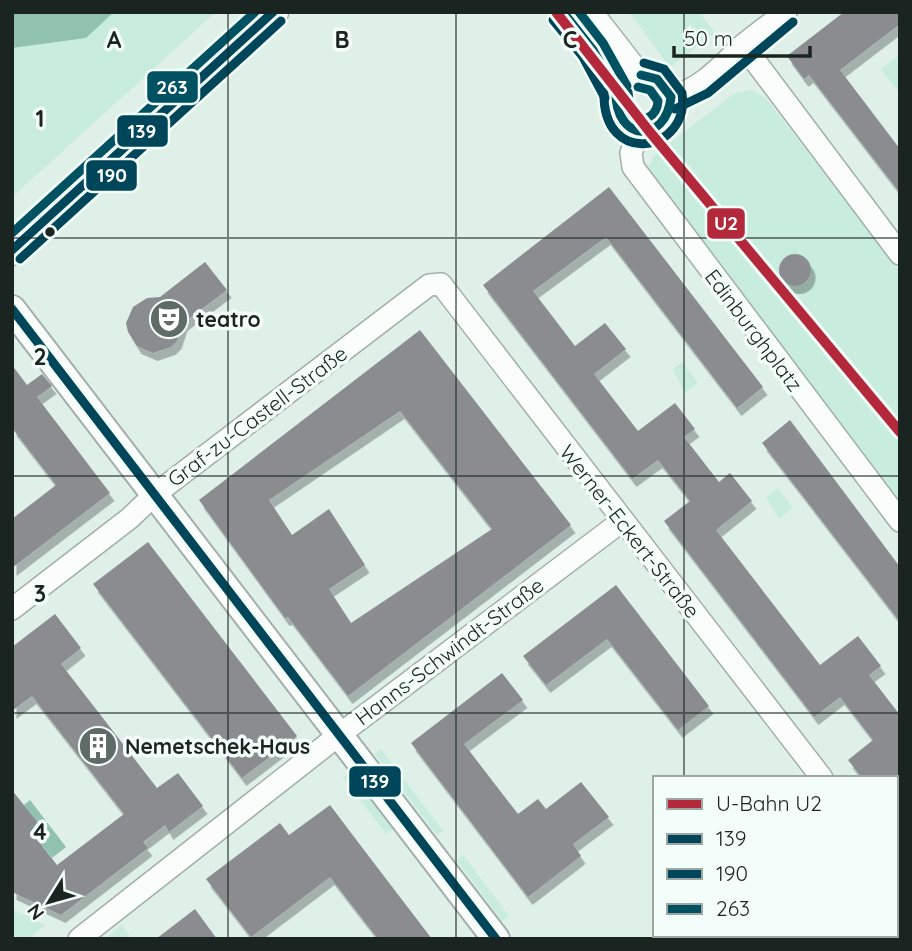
<svg xmlns="http://www.w3.org/2000/svg" width="912" height="951" font-family="Quicksand,sans-serif">
	<style>
		.green { fill: #c8ecdd }
		.water { fill: #91c2b0 }
		.building { fill: #8b8c90; fill-rule: evenodd; filter: url(#shadow) }
		.lines { fill: none; stroke-linecap: round; stroke-linejoin: round }
		.minor-casing { stroke: #a2afaa; stroke-width: 24 }
		.tertiary-casing { stroke: #a2afaa; stroke-width: 30 }
		.secondary-casing { stroke: #a2afaa; stroke-width: 33 }
		.minor { stroke: #fafdfc; stroke-width: 21 }
		.tertiary { stroke: #fafdfc; stroke-width: 26 }
		.secondary { stroke: #fafdfc; stroke-width: 30 }
		.bus-1-casing { stroke: #f3fefa; stroke-width: 14 }
		.bus-2-casing { stroke: #f3fefa; stroke-width: 14 }
		.bus-3-casing { stroke: #f3fefa; stroke-width: 14 }
		.bus-4-casing { stroke: #f3fefa; stroke-width: 14 }
		.bus-1 { stroke: #00465a; stroke-width: 9 }
		.bus-2 { stroke: #00465a; stroke-width: 9 }
		.bus-3 { stroke: #005262; stroke-width: 9 }
		.bus-4 { stroke: #005262; stroke-width: 9 }
		.metro-1-casing { stroke: #f3fefa; stroke-width: 16 }
		.metro-1 { stroke: #b4283c; stroke-width: 10 }
		.grid { fill: none; stroke: #1a2420; stroke-width: 2; stroke-opacity: 0.55 }
		.bus-dot { fill: #1a2420; stroke: #f3fefa; stroke-width: 2.5 }
		.labels { text-anchor: middle; dominant-baseline: central; stroke-width: 7; stroke-linejoin: round; paint-order: stroke }
		.poi-label { font-size: 21px; font-weight: bold; fill: #1a2420; stroke: #f3fefa; text-anchor: start }
		.street-label { font-size: 21px; fill: #1a2420; stroke: #f3fefa }
		.grid-label { font-size: 23px; text-anchor: middle; font-weight: bold; fill: #1a2420; stroke: #f3fefa; stroke-width: 7; stroke-linejoin: round; paint-order: stroke }
		.line-badge { stroke: #f3fefa; stroke-width: 2.5 }
		.badge-label { font-size: 19px; text-anchor: middle; font-weight: bold; fill: #fff }
	</style>
	<defs>
		<filter id="shadow"><feDropShadow dx="4.5" dy="8" stdDeviation="0" flood-color="#0004"/></filter>
	</defs>
	<rect width="100%" height="100%" fill="#dff0e9"/>
	<g class="green">
		<path d="M 12,12 L 216,12 L 12,197 Z"/>
		<path d="M 629,12 L 699,12 L 715,33 L 670,67 Z"/>
		<path d="M 900,54 L 900,94 L 881,69 Z"/>
		<path d="M 751,90 L 765,97 L 900,271 L 900,505 L 652,184 L 648,169 L 654,155 L 735,93 Z"/>
		<path d="M 682,362 L 698,383 L 685,393 L 673,369 Z"/>
		<path d="M 778,488 L 793,508 L 779,519 L 766,497 Z"/>
		<path d="M 381,749 L 443,831 L 437,835 L 375,754 Z"/>
		<path d="M 354,769 L 397,826 L 386,834 L 343,777 Z"/>
		<path d="M 463,855 L 509,916 L 502,921 L 457,860 Z"/>
		<path d="M 12,909 L 45,925 L 28,939 L 12,939 Z"/>
		<path d="M 122,925 L 132,939 L 104,939 Z"/>
	</g>
	<g class="water">
		<path d="M 12,12 L 114,12 L 86,38 L 12,48 Z"/>
		<path d="M 30,800 L 66,847 L 52,858 L 29,829 L 37,823 L 24,805 Z"/>
	</g>
	<g class="building">
		<path d="M 844,12 L 900,12 L 900,24 L 840,70 L 900,149 L 900,193 L 809,75 L 804,79 L 787,56 Z"/>
		<path d="M 609,187 L 763,387 L 737,408 L 606,237 L 533,291 L 575,346 L 605,323 L 626,349 L 594,374 L 638,431 L 675,403 L 695,429 L 684,437 L 719,482 L 730,473 L 752,501 L 716,530 L 820,665 L 858,636 L 881,666 L 869,675 L 900,715 L 900,778 L 862,778 L 848,760 L 873,740 L 840,697 L 814,717 L 664,521 L 690,501 L 658,460 L 632,479 L 483,285 Z"/>
		<circle cx="795" cy="270" r="16"/>
		<path d="M 205,262 L 227,290 L 183,323 L 177,341 L 171,347 L 153,353 L 137,346 L 128,332 L 126,323 L 133,307 L 147,298 L 160,297 Z"/>
		<path d="M 420,330 L 571,525 L 348,696 L 288,617 L 285,618 L 199,500 ZM 400,411 L 492,529 L 351,623 L 329,589 L 365,565 L 329,509 L 292,535 L 269,500 Z"/>
		<path d="M 12,365 L 27,385 L 42,374 L 52,386 L 37,397 L 110,493 L 12,568 L 12,519 L 56,485 L 12,428 Z"/>
		<path d="M 790,420 L 900,567 L 900,622 L 762,443 Z"/>
		<path d="M 148,542 L 297,736 L 242,778 L 93,584 Z"/>
		<path d="M 616,585 L 709,706 L 678,730 L 607,639 L 546,685 L 523,656 Z"/>
		<path d="M 55,614 L 81,648 L 61,664 L 157,788 L 178,773 L 203,806 L 169,832 L 165,825 L 143,842 L 148,848 L 61,915 L 12,892 L 12,790 L 38,823 L 29,829 L 57,865 L 124,814 L 32,696 L 12,711 L 12,647 Z"/>
		<path d="M 502,673 L 523,700 L 464,744 L 518,814 L 538,799 L 546,809 L 581,782 L 609,817 L 573,844 L 581,856 L 528,897 L 411,743 Z"/>
		<path d="M 330,805 L 364,850 L 432,939 L 378,939 L 330,877 L 251,937 L 206,879 L 280,823 L 289,835 Z"/>
		<path d="M 195,909 L 217,939 L 156,939 Z"/>
	</g>
	<g class="lines">
		<g class="minor-casing">
			<g id="minor">
				<path d="M 563,12 L 593,50 L 616,92"/>
				<path d="M 592,12 L 641,75"/>
				<path d="M 743,45 L 900,254"/>
				<circle cx="642" cy="104" r="28"/>
				<path d="M 671,97 C 701,89 720,67 742,46 C 756,34 772,23 786,12"/>
				<path d="M 639,131 L 631,153 L 633,167 L 900,521"/>
				<path d="M 12,609 L 130,518 L 154,495 L 429,285 L 441,284 L 822,778"/>
				<path d="M 896,874 L 900,878"/>
				<path d="M 79,939 L 339,735 L 622,521"/>
				<path d="M 822,939 L 827,935"/>
			</g>
		</g>
		<g class="tertiary-casing">
			<path id="tertiary" d="M 12,309 L 496,939"/>
		</g>
		<g class="secondary-casing">
			<path id="secondary" d="M 12,250 L 273,12"/>
		</g>
		<use href="#minor" class="minor"/>
		<use href="#tertiary" class="tertiary"/>
		<use href="#secondary" class="secondary"/>
		<g class="bus-1-casing">
			<g id="bus-1">
				<path d="M 12,250 L 273,12"/>
				<path d="M 12,309 L 496,939"/>
			</g>
		</g>
		<g class="bus-2-casing">
			<g id="bus-2">
				<path d="M 553,20 L 583,57 L 605,98"/>
				<path d="M 604,92 C 602,169 691,152 682,93 L 664,69 L 644,63"/>
				<path d="M 675,109 L 708,93 L 793,22"/>
				<path d="M 20,259 L 281,21"/>
			</g>
		</g>
		<g class="bus-3-casing">
			<g id="bus-3">
				<path d="M 579,12 L 603,43 L 627,86"/>
				<path d="M 628,92 L 631,114 C 644,124 657,116 658,101 L 650,90 L 638,87"/>
				<path d="M 12,233 L 255,12"/>
			</g>
		</g>
		<g class="bus-4-casing">
			<g id="bus-4">
				<path d="M 563,12 L 593,50 L 616,92"/>
				<path d="M 616,92 C 615,142 666,145 671,97 L 657,79 L 641,75"/>
			</g>
		</g>
		<use href="#bus-1" class="bus-1"/>
		<use href="#bus-2" class="bus-2"/>
		<use href="#bus-3" class="bus-3"/>
		<use href="#bus-4" class="bus-4"/>
		<g class="metro-1-casing">
			<path id="metro-1" d="M 556,12 L 649,131 L 900,432"/>
		</g>
		<use href="#metro-1" class="metro-1"/>
	</g>
	<path class="grid" d="M 228,12 L 228,939M 456,12 L 456,939M 684,12 L 684,778M 12,238 L 900,238M 12,476 L 900,476M 12,713 L 900,713M 684,935 L 684,939"/>
	<defs>
		<g id="theatre-disc" transform="scale(2.0125)"><circle r="9.5" fill="#5f6b66" stroke="#f3fefa"/><path d="M-5-5.5Q0-4 5-5.5V0Q5 5 0 6Q-5 5-5 0ZM-3.3-2.5H-1v1.5H-3.3ZM1-2.5H3.3v1.5H1ZM-2.8 1Q0 5.5 2.8 1Z" fill="#fff"/></g>
		<g id="building-disc" transform="scale(2.0125)"><circle r="9.5" fill="#5f6b66" stroke="#f3fefa"/><path d="M-4-6H4V6H1V3H-1V6H-4ZM-2.5-4.3h1.7v1.8h-1.7ZM.8-4.3h1.7v1.8H.8ZM-2.5-1h1.7V.8h-1.7ZM.8-1h1.7V.8H.8Z" fill="#fff"/></g>
	</defs>
	<g fill-rule="evenodd">
		<use href="#theatre-disc" x="169" y="319"/>
		<use href="#building-disc" x="98" y="746"/>
	</g>
	<circle class="bus-dot" cx="50" cy="232" r="6"/>
	<g class="labels">
		<g class="poi-label">
			<text x="196" y="319">teatro</text>
			<text x="125" y="746">Nemetschek-Haus</text>
		</g>
		<g class="street-label">
			<text transform="translate(754 330) rotate(53)">Edinburghplatz</text>
			<text transform="translate(257 416) rotate(-37)">Graf-zu-Castell-Straße</text>
			<text transform="translate(630 531) rotate(52)">Werner-Eckert-Straße</text>
			<text transform="translate(449 651) rotate(-37)">Hanns-Schwindt-Straße</text>
		</g>
	</g>
	<g class="grid-label">
		<text x="114" y="48">A</text>
		<text x="342" y="48">B</text>
		<text x="570" y="48">C</text>
		<text x="40" y="127">1</text>
		<text x="40" y="365">2</text>
		<text x="40" y="602">3</text>
		<text x="40" y="840">4</text>
	</g>
	<g class="line-badge">
		<rect x="146" y="70" width="53" height="34" rx="7" fill="#005262"/>
		<rect x="116" y="114" width="53" height="34" rx="7" fill="#00465a"/>
		<rect x="85" y="159" width="53" height="33" rx="7" fill="#00465a"/>
		<rect x="706" y="207" width="40" height="33" rx="7" fill="#b4283c"/>
		<rect x="348" y="765" width="54" height="33" rx="7" fill="#00465a"/>
	</g>
	<g class="badge-label">
		<text x="172" y="94">263</text>
		<text x="142" y="138">139</text>
		<text x="112" y="182">190</text>
		<text x="726" y="230">U2</text>
		<text x="375" y="788">139</text>
	</g>
	<rect width="912" height="951" fill="none" stroke="#1a2420" stroke-width="28"/>
	<rect x="653" y="776" width="245" height="161" fill="#f3fefa" stroke="#9ca7a3" stroke-width="2"/>
	<rect x="667" y="799" width="35" height="10" fill="#b4283c" stroke="#9ca7a3" stroke-width="2"/>
	<text x="716" y="811" font-size="21" fill="#1a2420">U-Bahn U2</text>
	<rect x="667" y="834" width="35" height="10" fill="#00465a" stroke="#9ca7a3" stroke-width="2"/>
	<text x="716" y="846" font-size="21" fill="#1a2420">139</text>
	<rect x="667" y="869" width="35" height="10" fill="#00465a" stroke="#9ca7a3" stroke-width="2"/>
	<text x="716" y="881" font-size="21" fill="#1a2420">190</text>
	<rect x="667" y="904" width="35" height="10" fill="#005262" stroke="#9ca7a3" stroke-width="2"/>
	<text x="716" y="916" font-size="21" fill="#1a2420">263</text>
	<g transform="translate(49 902) rotate(233)" stroke="#f3fefa" stroke-width="5" paint-order="stroke">
	<path d="M0-5L12 26L0 18L-12 26Z" fill="#1a2420"/>
	<text y="-10" font-size="19" font-weight="bold" text-anchor="middle" fill="#1a2420">N</text>
	</g>
	<path d="M674 46v10h136v-10" fill="none" stroke="#1a2420" stroke-width="3.5"/>
	<text x="684" y="46" font-size="21" fill="#1a2420" stroke="#f3fefa" stroke-width="5" paint-order="stroke">50 m</text>
</svg>
